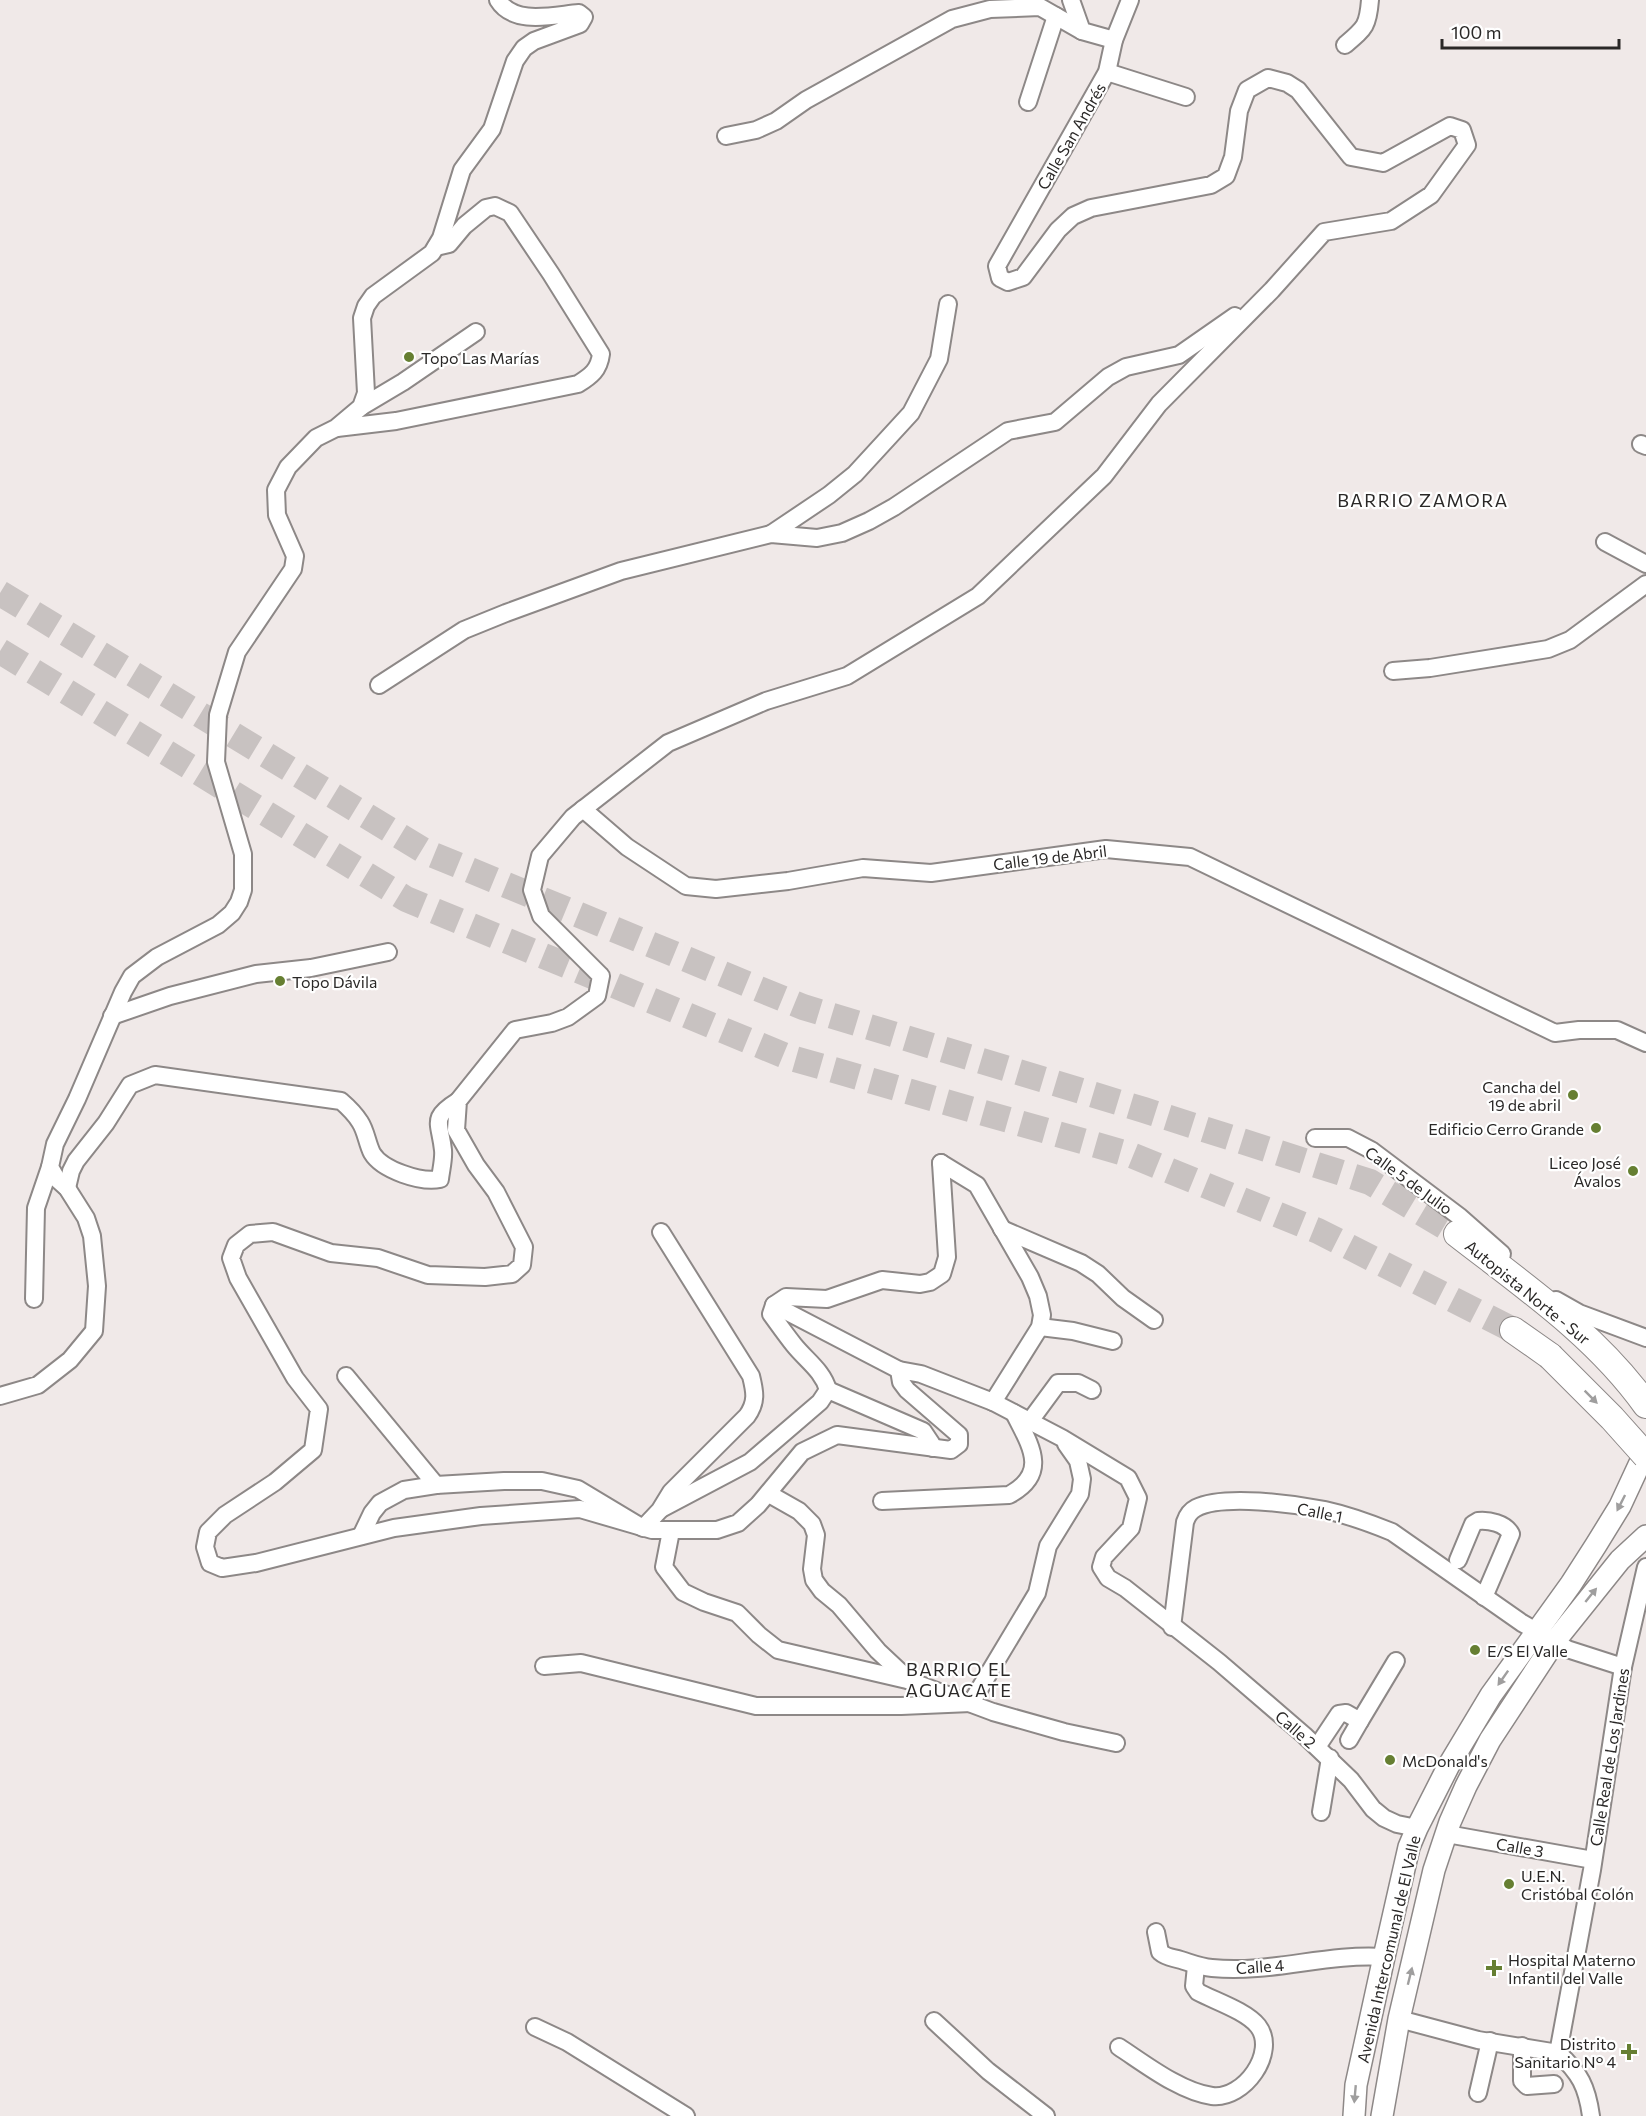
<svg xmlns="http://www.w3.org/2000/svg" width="1646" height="2116" font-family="Commissioner,sans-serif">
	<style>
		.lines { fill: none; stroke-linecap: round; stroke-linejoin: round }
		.highway-tunnel { stroke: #c8c2c1; stroke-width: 26; stroke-dasharray: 26 13; stroke-linecap: butt }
		.minor-casing { stroke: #8d8887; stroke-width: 20 }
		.major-casing { stroke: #8d8887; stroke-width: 24 }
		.highway-casing { stroke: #8d8887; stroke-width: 28 }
		.minor { stroke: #fff; stroke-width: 16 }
		.major { stroke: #fff; stroke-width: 21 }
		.highway { stroke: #fff; stroke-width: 26 }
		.highway-bridge-casing { stroke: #8d8887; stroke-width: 28; stroke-linecap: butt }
		.highway-bridge { stroke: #fff; stroke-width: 26 }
		.oneway { fill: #9f9e9e }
		.poi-dot { fill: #667f32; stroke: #fff; stroke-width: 2 }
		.labels { text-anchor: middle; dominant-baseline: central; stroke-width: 4.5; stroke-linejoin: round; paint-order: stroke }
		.street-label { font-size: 16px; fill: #2a2827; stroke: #fff }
		.poi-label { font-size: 16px; fill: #2a2827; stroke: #fff; text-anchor: start }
		.neighbourhood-label { font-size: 18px; letter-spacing: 1.5px; fill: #2a2827; stroke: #fff }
	</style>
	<rect width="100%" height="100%" fill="#f0e9e8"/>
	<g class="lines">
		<g class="highway-tunnel">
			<path d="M 0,593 L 426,852 L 803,1007 L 1144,1110 L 1370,1182 L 1457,1234"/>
			<path d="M 0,651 L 406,899 L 788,1057 L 1131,1155 L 1318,1231 L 1513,1330"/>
		</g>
		<g class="minor-casing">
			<g id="minor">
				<path d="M 1071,0 L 1082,31 L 1114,40"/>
				<path d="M 1130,0 L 1114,40 L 1107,72 L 997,266 L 1000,278 L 1008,282 L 1023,277 L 1058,230 L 1073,216 L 1091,208 L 1211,185 L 1226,176 L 1233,157 L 1239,111 L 1247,90 L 1268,78 L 1287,83 L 1298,90 L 1351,157 L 1383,163 L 1450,126 L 1462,130 L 1467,145 L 1431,195 L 1391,221 L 1324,232 L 1272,290 L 1159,404 L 1104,476 L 978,596 L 847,676 L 766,701 L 668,743 L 573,817 L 540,856 L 532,890 L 541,916 L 601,976 L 597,996 L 568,1017 L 552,1023 L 515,1030 L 458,1101 L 456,1130 L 476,1165 L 496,1192 L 524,1247 L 522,1265 L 512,1274 L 485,1277 L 428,1275 L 378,1258 L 331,1253 L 273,1232 L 250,1234 L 236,1245 L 231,1258 L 238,1278 L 295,1378 L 319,1409 L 313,1450 L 275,1482 L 225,1515 L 208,1532 L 205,1547 L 210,1563 L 222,1568 L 256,1563 L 394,1528 L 481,1516 L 580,1509 L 652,1530 L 717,1530 L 738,1523 L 758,1505 L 802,1452 L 837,1435 L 951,1450 L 959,1444 L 959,1435 L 907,1390 L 901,1382 L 899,1370 L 921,1374 L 993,1402 L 1062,1438 L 1128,1478 L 1138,1498 L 1131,1528 L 1104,1557 L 1101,1567 L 1108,1578 L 1125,1588 L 1219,1662 L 1304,1735 L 1351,1780 L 1373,1809 L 1384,1818 L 1397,1824 L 1417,1828"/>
				<path d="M 1345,45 C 1365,28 1368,26 1370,0"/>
				<path d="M 1107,72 L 1186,97"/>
				<path d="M 1028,102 L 1056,16"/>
				<path d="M 726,136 L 756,130 L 776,121 L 806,100 L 952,19 L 990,9 L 1040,7 L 1082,31"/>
				<path d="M 361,407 L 403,382 L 476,332"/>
				<path d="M 337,428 L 396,421 L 578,384 C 591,376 599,370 601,354 L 551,274 L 510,213 L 495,206 L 486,208 L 464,226 L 449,244 L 436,247"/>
				<path d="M 1641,444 L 1646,446"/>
				<path d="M 771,534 L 829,495 L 855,474 L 911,413 L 939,359 L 948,304"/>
				<path d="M 1605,542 L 1646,564"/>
				<path d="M 1393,671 L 1430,668 L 1548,649 L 1570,640 L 1646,584"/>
				<path d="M 379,685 L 464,630 L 506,613 L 621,571 L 771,534 L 817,538 L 842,533 L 869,521 L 894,507 L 1008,431 L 1055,422 L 1108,377 L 1126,367 L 1179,355 L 1235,316"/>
				<path d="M 583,809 L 627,847 L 686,886 L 716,889 L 788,881 L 863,868 L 931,873 L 1106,849 L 1190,857 L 1555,1033 L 1579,1030 L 1617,1030 L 1646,1043"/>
				<path d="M 112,1016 L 170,996 L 256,974 L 311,968 L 388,952"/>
				<path d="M 1315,1138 L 1348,1138 L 1371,1150 L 1460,1217 L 1502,1254"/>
				<path d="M 941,1163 L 977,1185 L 1030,1277 L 1038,1296 L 1042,1315 L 1040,1327 L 993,1402"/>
				<path d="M 67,1188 L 71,1171 L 76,1161 L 106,1123 L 130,1085 L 155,1075 L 341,1101 C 348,1107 355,1114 360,1122 C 366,1131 367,1143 372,1153 C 382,1170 421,1183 440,1179 C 441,1170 444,1159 443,1150 C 440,1122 430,1118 458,1101"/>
				<path d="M 1002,1229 L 1081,1263 L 1098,1274 L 1123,1298 L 1154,1320"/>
				<path d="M 34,1299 L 36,1208 L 50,1167"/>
				<path d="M 1556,1300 L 1579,1313 L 1646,1338"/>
				<path d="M 774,1305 L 899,1370"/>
				<path d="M 1040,1327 L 1073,1331 L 1113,1341"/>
				<path d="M 346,1376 L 436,1485"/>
				<path d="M 828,1390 L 923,1431 L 931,1443 L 933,1448"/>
				<path d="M 0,1396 L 38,1385 L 70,1360 L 94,1331 L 97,1286 L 92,1236 L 86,1218 L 67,1188 L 57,1179 L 50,1167 L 55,1144 L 77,1099 L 123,992 L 132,976 L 157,957 L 218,925 L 232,913 L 239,902 L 243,890 L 243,854 L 216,762 L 218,715 L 237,652 L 293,569 L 295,556 L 277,515 L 276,490 L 288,467 L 316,438 L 336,428 L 361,407 L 366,393 L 362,318 L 366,306 L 373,296 L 432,253 L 441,238 L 462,170 L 492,129 L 515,61 L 524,48 L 534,41 L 580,24 L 584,17 L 579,13 C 554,15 514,26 498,0"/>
				<path d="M 1030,1421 L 1058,1383 L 1078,1383 L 1092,1390"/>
				<path d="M 769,1494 L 799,1511 L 812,1524 L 816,1535 L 812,1569 L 814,1580 L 822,1591 L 839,1605 L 878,1651 L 910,1681 L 993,1712 L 1064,1732 L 1116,1743"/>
				<path d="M 882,1501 L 1009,1495 C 1050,1473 1030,1445 1014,1413"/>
				<path d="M 663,1508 L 750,1462 L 820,1402 L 828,1390 C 823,1371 806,1360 794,1345 C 786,1335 779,1325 771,1314 L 774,1305 L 786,1297 L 827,1299 L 882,1280 L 920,1284 L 930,1282 L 942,1274 L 947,1257 L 941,1163"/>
				<path d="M 671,1531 L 664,1567 L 683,1592 L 704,1602 L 737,1613 L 759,1635 L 778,1650 L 907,1680"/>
				<path d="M 361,1536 L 372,1513 L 380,1503 L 404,1490 L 436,1485 L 504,1481 L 542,1481 L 578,1489 L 643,1528 L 660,1510 L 671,1492 L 747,1416 C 757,1402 755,1392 751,1376 L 661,1232"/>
				<path d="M 1458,1560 L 1473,1524 L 1478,1521 C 1489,1520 1505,1523 1511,1534 L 1484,1597"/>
				<path d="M 1172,1627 L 1185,1522 C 1187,1516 1190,1511 1196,1508 C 1223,1494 1295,1504 1325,1510 C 1348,1515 1370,1523 1392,1532 L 1522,1623 L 1567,1649 L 1623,1667"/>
				<path d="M 544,1666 L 581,1663 L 756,1706 L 901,1706 L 971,1703 L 1037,1593 L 1048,1546 L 1080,1494 L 1082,1479 L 1078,1461 L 1066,1444"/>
				<path d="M 1349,1740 L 1360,1721"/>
				<path d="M 1317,1747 L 1339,1714 L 1346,1713 L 1360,1721 L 1396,1661"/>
				<path d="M 1321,1812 L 1330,1758"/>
				<path d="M 1447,1834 L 1593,1860"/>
				<path d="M 1156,1932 L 1160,1952 C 1167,1958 1171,1957 1181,1960 C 1191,1963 1200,1967 1212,1968 C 1270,1974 1326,1953 1384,1957"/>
				<path d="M 1399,2019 L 1478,2040 L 1558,2053"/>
				<path d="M 934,2021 L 988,2071 L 1046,2116"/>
				<path d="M 535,2027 L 567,2042 L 686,2116"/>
				<path d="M 1522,2046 L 1522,2081 L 1527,2086 L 1554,2084"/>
				<path d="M 1119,2047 C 1145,2064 1181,2092 1212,2096 C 1244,2100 1278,2052 1258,2026 C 1246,2011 1215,2001 1198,1992 L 1194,1986 L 1196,1966"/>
				<path d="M 1558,2053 L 1592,1870 L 1623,1667 L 1646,1567"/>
				<path d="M 1558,2053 C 1580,2073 1587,2087 1591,2116"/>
				<path d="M 1478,2093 L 1490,2041"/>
			</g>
		</g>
		<g class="major-casing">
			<g id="major">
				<path d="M 1354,2116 L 1356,2085 L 1384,1957 L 1409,1847 L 1417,1828 L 1449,1765 L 1491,1695 L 1571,1584 L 1596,1545 L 1620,1506 L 1646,1450"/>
				<path d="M 1382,2116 L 1399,2019 L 1434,1870 L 1450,1822 L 1466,1786 L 1490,1740 L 1555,1641 L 1620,1560 L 1646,1536"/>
			</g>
		</g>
		<g class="highway-casing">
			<g id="highway">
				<path d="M 1457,1234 C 1524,1286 1596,1335 1646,1405"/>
				<path d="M 1513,1330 L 1550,1356"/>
			</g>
		</g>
		<use href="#minor" class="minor"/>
		<use href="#major" class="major"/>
		<use href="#highway" class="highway"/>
		<g class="highway-bridge-casing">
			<path id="highway-bridge" d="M 1550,1356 L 1612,1418 L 1646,1456"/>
		</g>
		<use href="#highway-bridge" class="highway-bridge"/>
	</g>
	<defs><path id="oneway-solid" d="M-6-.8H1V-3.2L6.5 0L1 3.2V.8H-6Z" transform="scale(1.5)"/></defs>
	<g class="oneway">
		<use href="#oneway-solid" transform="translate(1591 1397) rotate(45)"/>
		<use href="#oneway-solid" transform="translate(1621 1503) rotate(117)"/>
		<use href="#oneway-solid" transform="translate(1591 1595) rotate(-51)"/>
		<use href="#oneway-solid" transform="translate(1503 1678) rotate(125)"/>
		<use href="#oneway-solid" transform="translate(1410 1976) rotate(-76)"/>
		<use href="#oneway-solid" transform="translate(1355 2094) rotate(95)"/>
	</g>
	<g class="poi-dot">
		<circle cx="409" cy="357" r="6"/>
		<circle cx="280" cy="981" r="6"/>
		<circle cx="1573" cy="1095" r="6"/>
		<circle cx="1596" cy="1128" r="6"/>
		<circle cx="1633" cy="1171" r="6"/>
		<circle cx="1475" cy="1650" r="6"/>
		<circle cx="1390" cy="1760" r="6"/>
		<circle cx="1509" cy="1884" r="6"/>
		<path d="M1491 1959h6v6h6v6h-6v6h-6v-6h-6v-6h6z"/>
		<path d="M1626 2043h6v6h6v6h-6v6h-6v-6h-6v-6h6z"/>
	</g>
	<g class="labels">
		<g class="street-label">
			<text transform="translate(1071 136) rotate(-60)">Calle San Andrés</text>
			<text transform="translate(1050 857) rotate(-7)">Calle 19 de Abril</text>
			<text transform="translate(1409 1180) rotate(36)">Calle 5 de Julio</text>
			<text transform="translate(1528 1292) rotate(39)">Autopista Norte - Sur</text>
			<text transform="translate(1320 1512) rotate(11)">Calle 1</text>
			<text transform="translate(1296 1729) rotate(41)">Calle 2</text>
			<text transform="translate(1609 1757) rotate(-81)">Calle Real de Los Jardines</text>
			<text transform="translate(1520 1847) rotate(10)">Calle 3</text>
			<text transform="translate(1388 1949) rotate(-77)">Avenida Intercomunal de El Valle</text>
			<text transform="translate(1260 1966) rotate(-4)">Calle 4</text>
		</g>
		<g class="poi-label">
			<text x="421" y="357">Topo Las Marías</text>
			<text x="292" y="981">Topo Dávila</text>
			<text x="1561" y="1086" text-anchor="end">Cancha del<tspan x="1561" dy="18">19 de abril</tspan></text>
			<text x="1584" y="1128" text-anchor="end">Edificio Cerro Grande</text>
			<text x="1621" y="1162" text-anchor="end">Liceo José<tspan x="1621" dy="18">Ávalos</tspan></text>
			<text x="1487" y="1650">E/S El Valle</text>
			<text x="1402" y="1760">McDonald's</text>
			<text x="1521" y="1875">U.E.N.<tspan x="1521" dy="18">Cristóbal Colón</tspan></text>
			<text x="1508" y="1959">Hospital Materno<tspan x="1508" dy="18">Infantil del Valle</tspan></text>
			<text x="1616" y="2043" text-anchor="end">Distrito<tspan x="1616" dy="18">Sanitario N° 4</tspan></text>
		</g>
		<g class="neighbourhood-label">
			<text x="1423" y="500">BARRIO ZAMORA</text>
			<text x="959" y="1669">BARRIO EL<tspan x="959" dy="21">AGUACATE</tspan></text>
		</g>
	</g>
	<path d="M1442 39v9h177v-9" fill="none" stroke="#2a2827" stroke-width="3"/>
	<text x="1451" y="39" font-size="18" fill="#2a2827" stroke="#ffffff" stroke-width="4.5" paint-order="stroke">100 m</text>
</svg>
